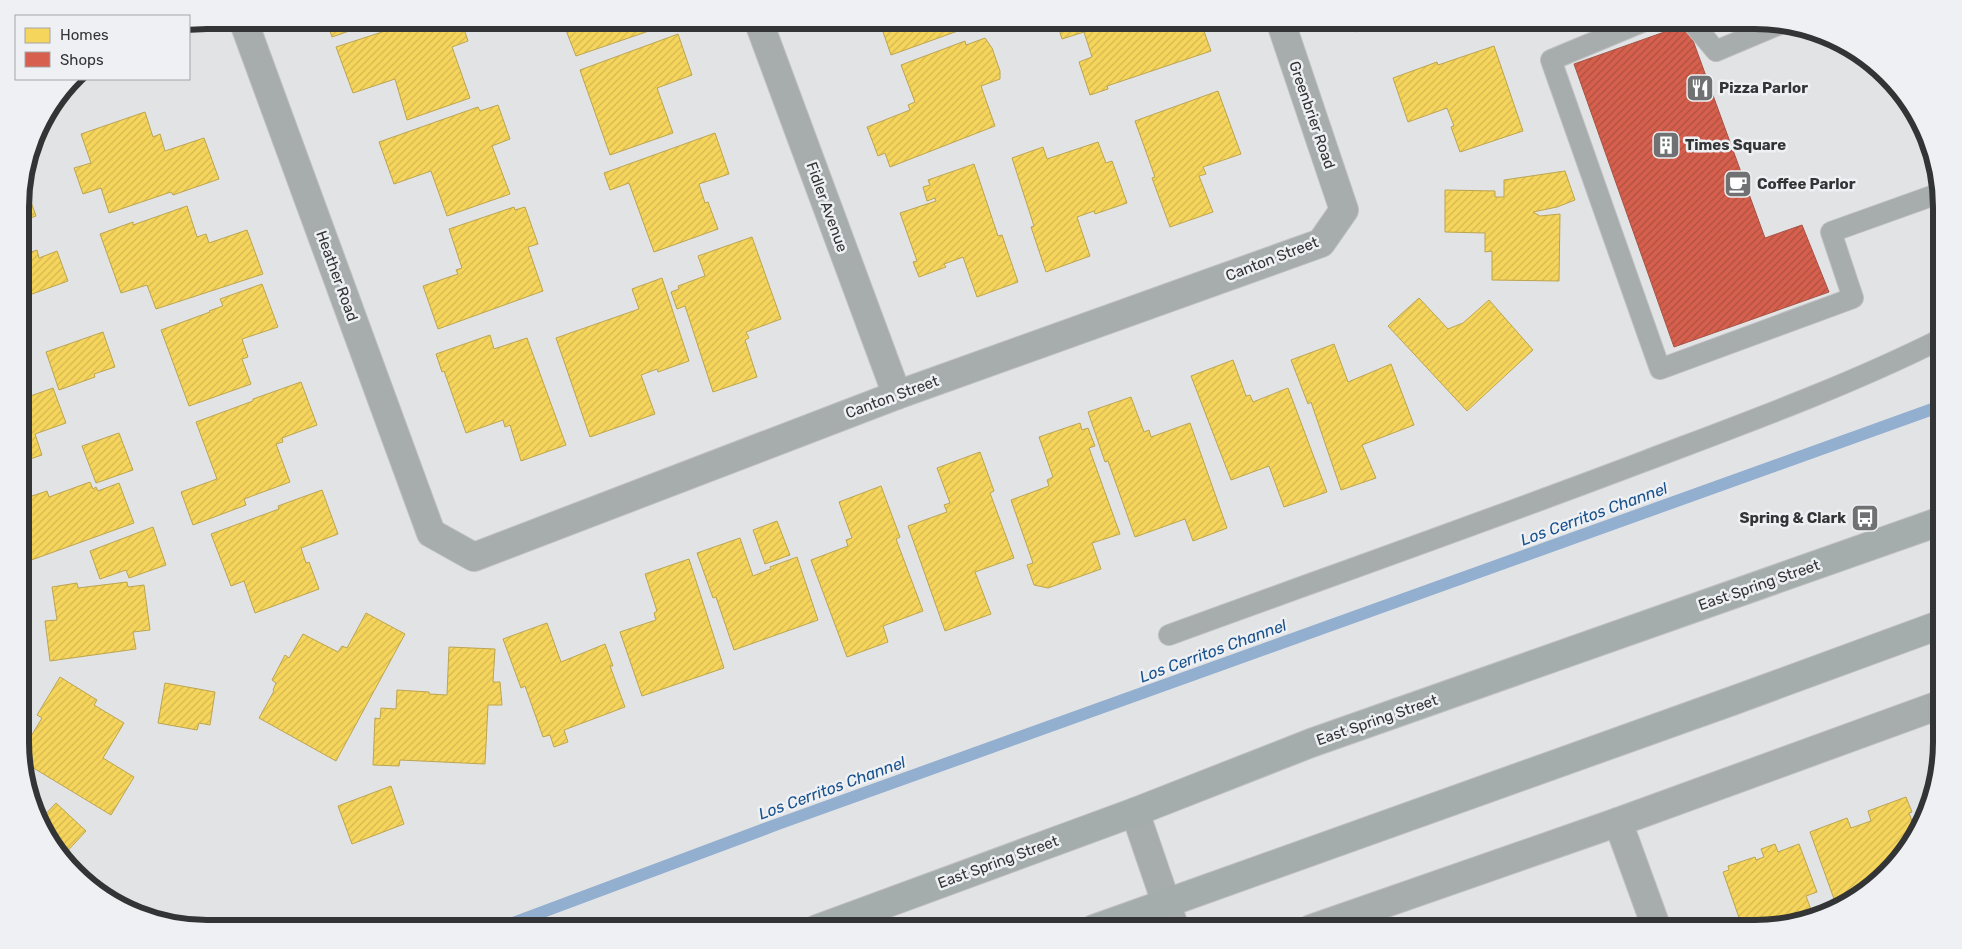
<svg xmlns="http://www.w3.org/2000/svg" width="1962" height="949" font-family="Rubik,sans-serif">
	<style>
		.homes { fill: url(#homes-hatch); stroke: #bca550 }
		.shops { fill: url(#shops-hatch); stroke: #a55346 }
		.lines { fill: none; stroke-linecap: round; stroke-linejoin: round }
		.stream { stroke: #93afd0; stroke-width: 12 }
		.service-casing { stroke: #c0c0c1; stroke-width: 22 }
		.minor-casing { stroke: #c0c0c1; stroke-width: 30 }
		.secondary-casing { stroke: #c0c0c1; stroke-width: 30 }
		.service { stroke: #a6adac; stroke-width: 20 }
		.minor { stroke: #a6adac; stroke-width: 28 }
		.secondary { stroke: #a5acac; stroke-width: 28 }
		.labels { text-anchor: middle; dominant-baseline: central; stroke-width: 5; stroke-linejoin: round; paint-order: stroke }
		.poi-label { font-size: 15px; font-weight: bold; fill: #333435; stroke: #eef0f4; text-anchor: start }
		.street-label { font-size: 15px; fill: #333435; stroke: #eef0f4 }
		.water-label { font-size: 16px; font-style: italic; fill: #18518b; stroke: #eef0f4 }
		.rim { fill: none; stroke: #333435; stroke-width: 6 }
	</style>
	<defs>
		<pattern id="homes-hatch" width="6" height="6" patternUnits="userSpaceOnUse" patternTransform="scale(1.25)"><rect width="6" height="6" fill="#f6d55c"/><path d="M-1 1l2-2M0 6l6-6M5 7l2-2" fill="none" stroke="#d3b751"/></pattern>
		<pattern id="shops-hatch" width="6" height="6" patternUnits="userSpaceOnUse" patternTransform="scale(1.25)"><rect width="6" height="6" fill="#d6604d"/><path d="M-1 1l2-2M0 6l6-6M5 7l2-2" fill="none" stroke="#ae5041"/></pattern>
	</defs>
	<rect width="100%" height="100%" fill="#e2e3e5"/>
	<g class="homes">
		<path d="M 326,20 L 378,20 L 378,21 L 332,37 Z"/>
		<path d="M 419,20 L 461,20 L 468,41 L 452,47 L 470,98 L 407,120 L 395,79 L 353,93 L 336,47 Z"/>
		<path d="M 562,20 L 681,20 L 576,56 Z"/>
		<path d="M 837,20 L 853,20 L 839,25 Z"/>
		<path d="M 881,20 L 979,20 L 980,23 L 891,55 L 882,29 L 884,28 Z"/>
		<path d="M 1056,20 L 1200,20 L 1211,51 L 1107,86 L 1108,89 L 1090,95 L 1079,62 L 1092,57 L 1084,32 L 1062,39 Z"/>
		<path d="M 1352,20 L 1387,20 L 1356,32 Z"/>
		<path d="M 1410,20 L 1431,20 L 1412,27 Z"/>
		<path d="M 1476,20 L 1498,20 L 1479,28 Z"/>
		<path d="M 678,34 L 692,75 L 657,88 L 673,133 L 610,155 L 580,70 Z"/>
		<path d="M 985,38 L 992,48 L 1000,71 L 1000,79 L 981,86 L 995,126 L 890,167 L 885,153 L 878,156 L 867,127 L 910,110 L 908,105 L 915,102 L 901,65 L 965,41 L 966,45 Z"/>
		<path d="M 1494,46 L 1523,131 L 1460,152 L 1451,127 L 1454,126 L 1447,108 L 1408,122 L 1393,78 L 1437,62 L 1438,65 Z"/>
		<path d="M 1218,91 L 1241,154 L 1203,167 L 1206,174 L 1199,176 L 1213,212 L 1170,227 L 1152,178 L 1155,177 L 1135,121 Z"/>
		<path d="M 498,105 L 510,139 L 492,146 L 510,194 L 447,216 L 431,171 L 394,184 L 379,142 L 478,107 L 480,111 Z"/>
		<path d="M 145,112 L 153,137 L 160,134 L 165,151 L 204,138 L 219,179 L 173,195 L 171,192 L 109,213 L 101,188 L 83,194 L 74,168 L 91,163 L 81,134 Z"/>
		<path d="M 715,133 L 729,174 L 699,184 L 705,203 L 708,202 L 718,229 L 654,252 L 629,183 L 610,190 L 604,173 Z"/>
		<path d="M 1098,142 L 1106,163 L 1112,161 L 1127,203 L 1095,214 L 1094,211 L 1077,217 L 1090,256 L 1046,272 L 1031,227 L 1034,226 L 1012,158 L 1043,147 L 1047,159 Z"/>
		<path d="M 974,164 L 998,236 L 1002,235 L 1018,282 L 977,297 L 963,257 L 944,264 L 946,267 L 919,277 L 913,262 L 917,261 L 900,213 L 936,201 L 935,198 L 927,201 L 923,187 L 930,185 L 928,180 Z"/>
		<path d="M 1565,171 L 1575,200 L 1557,207 L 1533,212 L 1540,216 L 1560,214 L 1559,281 L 1492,280 L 1492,251 L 1485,252 L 1485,233 L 1445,232 L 1445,190 L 1495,191 L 1495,197 L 1504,197 L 1504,180 Z"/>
		<path d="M 24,182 L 36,216 L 20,222 L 20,195 Z"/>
		<path d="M 187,206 L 197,237 L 206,234 L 209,243 L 247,230 L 263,274 L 156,309 L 147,285 L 121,293 L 100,234 L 133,222 L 133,225 Z"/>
		<path d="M 514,207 L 515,210 L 525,207 L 538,244 L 528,247 L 543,291 L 438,329 L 423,286 L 458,274 L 456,270 L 462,268 L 449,229 Z"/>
		<path d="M 752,237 L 781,319 L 746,332 L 749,338 L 745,340 L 757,377 L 713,392 L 685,306 L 677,309 L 671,292 L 679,289 L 678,286 L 705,276 L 698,256 Z"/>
		<path d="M 37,250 L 39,258 L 57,251 L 68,281 L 21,298 L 21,256 Z"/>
		<path d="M 662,278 L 689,361 L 658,372 L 657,369 L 641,375 L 655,414 L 590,437 L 556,338 L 639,309 L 632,289 Z"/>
		<path d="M 262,284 L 278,327 L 242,339 L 248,357 L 242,359 L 251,384 L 189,406 L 161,330 L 210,312 L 209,311 L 223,306 L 220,299 Z"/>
		<path d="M 1419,298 L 1448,329 L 1463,323 L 1489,300 L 1533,350 L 1467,411 L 1388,326 Z"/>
		<path d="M 103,332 L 115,367 L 94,374 L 95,377 L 59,390 L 46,352 Z"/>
		<path d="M 490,335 L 494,349 L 527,338 L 566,445 L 521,461 L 510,425 L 505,427 L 503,420 L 466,433 L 444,371 L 442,372 L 436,354 Z"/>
		<path d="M 1334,344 L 1348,382 L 1391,364 L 1414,425 L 1362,445 L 1376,478 L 1341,490 L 1311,402 L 1308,404 L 1291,360 Z"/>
		<path d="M 1233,360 L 1246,396 L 1250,395 L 1253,402 L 1288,388 L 1327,492 L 1284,507 L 1269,466 L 1231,480 L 1191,376 Z"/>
		<path d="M 301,382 L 317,425 L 282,438 L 283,442 L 276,444 L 290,482 L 244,499 L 246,505 L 193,525 L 181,492 L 217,479 L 196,422 L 253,401 L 253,399 Z"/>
		<path d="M 53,388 L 66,423 L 35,434 L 42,455 L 21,462 L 21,394 L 22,399 Z"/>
		<path d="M 1131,397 L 1144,432 L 1149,430 L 1151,437 L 1190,423 L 1227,528 L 1193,541 L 1185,519 L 1135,537 L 1108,461 L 1105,462 L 1088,412 Z"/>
		<path d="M 1080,423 L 1082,430 L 1088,428 L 1095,446 L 1089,448 L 1120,534 L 1092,543 L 1101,569 L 1048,588 L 1034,585 L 1027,565 L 1033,563 L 1011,500 L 1049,486 L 1047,480 L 1053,477 L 1039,437 Z"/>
		<path d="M 119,433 L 133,470 L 96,483 L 82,446 Z"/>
		<path d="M 980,452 L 994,491 L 990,493 L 1014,558 L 975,572 L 991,614 L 945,631 L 908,526 L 947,512 L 944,505 L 950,503 L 937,468 Z"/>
		<path d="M 90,482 L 93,489 L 96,487 L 98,491 L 119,483 L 134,523 L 23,563 L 21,558 L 21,484 L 24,483 L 29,497 L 47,491 L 49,497 Z"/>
		<path d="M 881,486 L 900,537 L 896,539 L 923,611 L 883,626 L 888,642 L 847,657 L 811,560 L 848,546 L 846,540 L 852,538 L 839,502 Z"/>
		<path d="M 322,490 L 338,534 L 301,548 L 306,563 L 309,562 L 319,589 L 255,613 L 244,581 L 231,586 L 211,534 L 279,509 L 278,506 Z"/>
		<path d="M 777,521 L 790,555 L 765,564 L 753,530 Z"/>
		<path d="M 153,527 L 166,565 L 129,578 L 126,570 L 100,579 L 90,551 Z"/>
		<path d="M 740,538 L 753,576 L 771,569 L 770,567 L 797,557 L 818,620 L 734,650 L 716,597 L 713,598 L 697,553 Z"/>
		<path d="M 689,559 L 724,668 L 642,696 L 620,632 L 656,620 L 654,613 L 657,611 L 645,574 Z"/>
		<path d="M 127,582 L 128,587 L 144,585 L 150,630 L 133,632 L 136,649 L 50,661 L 45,621 L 57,620 L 52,587 L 77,583 L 78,588 Z"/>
		<path d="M 366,613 L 405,634 L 336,761 L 259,718 L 274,691 L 273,690 L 276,683 L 272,680 L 285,655 L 289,658 L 303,634 L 338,652 L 342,646 L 347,648 Z"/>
		<path d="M 547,623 L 561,662 L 605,644 L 613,666 L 610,666 L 625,707 L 564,730 L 568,742 L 554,747 L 550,735 L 543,737 L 525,686 L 521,688 L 503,639 Z"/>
		<path d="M 449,647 L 495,649 L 493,682 L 500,682 L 502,705 L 488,705 L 485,764 L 400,760 L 399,766 L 373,765 L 375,718 L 380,719 L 381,708 L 396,709 L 397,690 L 429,692 L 429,694 L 447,695 Z"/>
		<path d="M 60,677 L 97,700 L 94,705 L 124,723 L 103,758 L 134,777 L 111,815 L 22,761 L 22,751 L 42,718 L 37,715 Z"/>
		<path d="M 165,683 L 215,692 L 210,725 L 199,723 L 197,730 L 158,723 Z"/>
		<path d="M 391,786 L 404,824 L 352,844 L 338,806 Z"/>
		<path d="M 1906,797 L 1912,812 L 1909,813 L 1917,834 L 1896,865 L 1873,885 L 1834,899 L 1810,832 L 1847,818 L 1851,828 L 1871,821 L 1868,811 Z"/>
		<path d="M 56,803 L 86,831 L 61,858 L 39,821 Z"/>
		<path d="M 1775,844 L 1778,852 L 1799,844 L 1817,892 L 1806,896 L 1813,915 L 1818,913 L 1819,917 L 1767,929 L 1743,929 L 1723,872 L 1729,870 L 1728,866 L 1755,857 L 1756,860 L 1764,857 L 1761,849 Z"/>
		<path d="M 1573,921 L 1576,929 L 1550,929 Z"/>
	</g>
	<g class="shops">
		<path d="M 1698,20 L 1720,20 L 1704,26 Z"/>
		<path d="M 1687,24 L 1765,238 L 1802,225 L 1829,292 L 1674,347 L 1574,64 Z"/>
	</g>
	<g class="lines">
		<path class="stream" d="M 497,929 L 778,824 L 1941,406"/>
		<g class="service-casing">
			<g id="service">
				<path d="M 1647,20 L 1551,60 L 1660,369 L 1853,298 L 1831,232 L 1940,193"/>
				<path d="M 1690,20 L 1716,51 L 1778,25"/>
				<path d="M 1169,635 C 1328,577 1487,521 1645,461 C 1745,423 1845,387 1941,339"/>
			</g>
		</g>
		<g class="minor-casing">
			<g id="minor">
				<path d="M 243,20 L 431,533 L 474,557 L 897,395 L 1321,243 L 1344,210 L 1280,20"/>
				<path d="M 758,20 L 897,395"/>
				<path d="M 1135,812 L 1175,929"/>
				<path d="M 1618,822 L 1657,929"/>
				<path d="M 1311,929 L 1618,822 L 1942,704"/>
			</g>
		</g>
		<g class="secondary-casing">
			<g id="secondary">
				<path d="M 817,929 L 1135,812 L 1311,743 L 1941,521"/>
				<path d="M 1094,929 L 1732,701 L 1942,624"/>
			</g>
		</g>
		<use href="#service" class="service"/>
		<use href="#minor" class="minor"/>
		<use href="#secondary" class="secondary"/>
	</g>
	<defs>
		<g id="restaurant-square" transform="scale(1.4375)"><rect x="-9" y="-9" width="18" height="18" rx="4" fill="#707173" stroke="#eef0f4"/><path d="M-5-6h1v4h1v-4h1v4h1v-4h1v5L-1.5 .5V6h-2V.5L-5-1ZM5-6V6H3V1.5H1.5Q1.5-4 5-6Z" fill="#fff"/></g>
		<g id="building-square" transform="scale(1.4375)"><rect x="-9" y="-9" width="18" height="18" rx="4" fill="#707173" stroke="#eef0f4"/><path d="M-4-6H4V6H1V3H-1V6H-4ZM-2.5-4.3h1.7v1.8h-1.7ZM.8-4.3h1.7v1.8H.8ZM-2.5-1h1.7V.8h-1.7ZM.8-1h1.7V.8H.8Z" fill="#fff"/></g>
		<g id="cafe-square" transform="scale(1.4375)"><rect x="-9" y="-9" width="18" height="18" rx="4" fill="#707173" stroke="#eef0f4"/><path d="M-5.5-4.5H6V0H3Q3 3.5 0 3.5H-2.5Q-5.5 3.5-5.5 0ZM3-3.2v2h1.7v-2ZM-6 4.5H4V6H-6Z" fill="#fff"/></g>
		<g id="bus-square" transform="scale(1.4375)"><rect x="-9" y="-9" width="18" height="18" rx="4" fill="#707173" stroke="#eef0f4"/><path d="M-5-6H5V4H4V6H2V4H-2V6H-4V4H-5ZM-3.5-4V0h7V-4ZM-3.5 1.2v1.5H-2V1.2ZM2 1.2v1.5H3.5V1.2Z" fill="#fff"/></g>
	</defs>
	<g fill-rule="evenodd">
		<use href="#restaurant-square" x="1700" y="88"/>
		<use href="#building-square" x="1666" y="145"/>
		<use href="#cafe-square" x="1738" y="184"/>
		<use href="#bus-square" x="1865" y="518"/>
	</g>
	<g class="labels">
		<g class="poi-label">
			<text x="1719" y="88">Pizza Parlor</text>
			<text x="1685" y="145">Times Square</text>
			<text x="1757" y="184">Coffee Parlor</text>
			<text x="1846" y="518" text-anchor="end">Spring &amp; Clark</text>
		</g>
		<g class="street-label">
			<text transform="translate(1312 115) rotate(71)">Greenbrier Road</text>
			<text transform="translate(827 207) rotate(70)">Fidler Avenue</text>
			<text transform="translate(1272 259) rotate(-21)">Canton Street</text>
			<text transform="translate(337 276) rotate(70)">Heather Road</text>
			<text transform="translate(892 397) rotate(-20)">Canton Street</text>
			<text transform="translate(1759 585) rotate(-19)">East Spring Street</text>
			<text transform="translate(1377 720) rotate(-19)">East Spring Street</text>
			<text transform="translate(998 862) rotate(-20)">East Spring Street</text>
		</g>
		<g class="water-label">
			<text transform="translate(1594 514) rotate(-20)">Los Cerritos Channel</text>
			<text transform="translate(1213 651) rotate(-20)">Los Cerritos Channel</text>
			<text transform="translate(832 788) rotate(-20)">Los Cerritos Channel</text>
		</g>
	</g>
	<path d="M0 0H1962V949H0ZM207 29H1755A178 178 0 0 1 1933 207V742A178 178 0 0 1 1755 920H207A178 178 0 0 1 29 742V207A178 178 0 0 1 207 29Z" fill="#eef0f4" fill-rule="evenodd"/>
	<path class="rim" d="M207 29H1755A178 178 0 0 1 1933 207V742A178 178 0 0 1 1755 920H207A178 178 0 0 1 29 742V207A178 178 0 0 1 207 29Z"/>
	<rect x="15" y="15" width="175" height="65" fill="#eef0f4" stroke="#a3a5a8"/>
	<rect x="25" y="28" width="25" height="15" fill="#f6d55c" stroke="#a3a5a8"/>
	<text x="60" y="40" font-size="15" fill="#333435">Homes</text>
	<rect x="25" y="52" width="25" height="15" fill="#d6604d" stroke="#a3a5a8"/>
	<text x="60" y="65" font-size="15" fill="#333435">Shops</text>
</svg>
